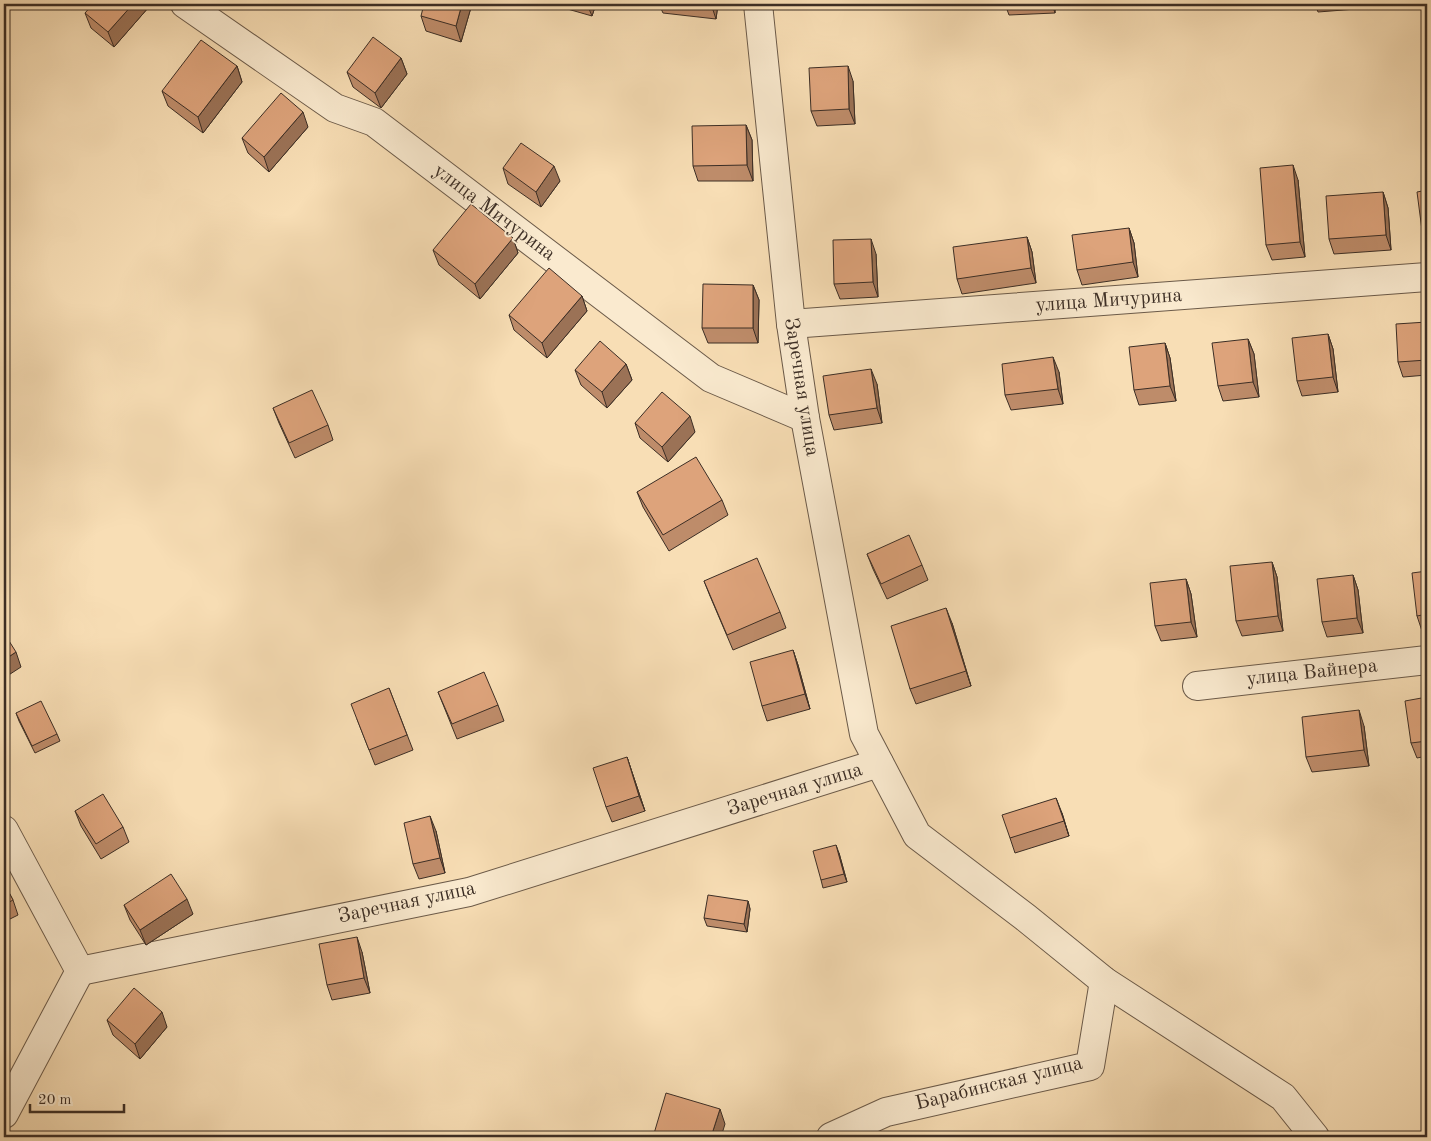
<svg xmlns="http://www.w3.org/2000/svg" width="1431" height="1141" font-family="'Old Standard TT',serif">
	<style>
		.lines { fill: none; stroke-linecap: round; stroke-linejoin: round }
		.street-casing { stroke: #6b5a49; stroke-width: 30 }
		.street { stroke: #faeacf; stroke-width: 28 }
		.wall { fill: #be8c6a; stroke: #3c2e25 }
		.shaded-wall { fill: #9b7256; stroke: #3c2e25 }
		.building { fill: #dda37b; stroke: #3c2e25 }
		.labels { text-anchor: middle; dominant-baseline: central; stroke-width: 4; stroke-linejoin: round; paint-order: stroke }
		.street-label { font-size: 20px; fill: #3c2e25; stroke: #faeacf }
	</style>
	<rect width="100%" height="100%" fill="#f8deb5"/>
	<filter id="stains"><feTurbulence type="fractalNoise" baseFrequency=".004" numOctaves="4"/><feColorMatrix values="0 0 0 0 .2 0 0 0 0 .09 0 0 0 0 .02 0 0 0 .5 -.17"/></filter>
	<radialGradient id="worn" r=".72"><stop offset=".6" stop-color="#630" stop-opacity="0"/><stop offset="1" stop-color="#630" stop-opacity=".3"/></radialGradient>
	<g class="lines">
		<g class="street-casing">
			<g id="street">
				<path d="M 185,4 L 335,108 L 374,122 L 711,378 L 805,418"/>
				<path d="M 758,4 L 791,324 L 805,418 L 864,734 L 917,835 L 1025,917 L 1104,981 L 1283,1097 L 1315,1137"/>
				<path d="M 791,324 L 1427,277"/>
				<path d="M 1197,686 L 1427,660"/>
				<path d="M 4,830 L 80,971 L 469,892 L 879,763"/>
				<path d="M 4,1114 L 80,971"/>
				<path d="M 831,1137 L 886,1112 L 1090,1066 L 1104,981"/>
			</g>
		</g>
		<use href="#street" class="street"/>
	</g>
	<g class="wall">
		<path d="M 221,4 L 230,4 L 227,8 Z"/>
		<path d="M 472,4 L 461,42 L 426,31 L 421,16 Z"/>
		<path d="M 556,4 L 596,4 L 592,16 L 557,6 Z"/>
		<path d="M 659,4 L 718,4 L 716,19 L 663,13 Z"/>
		<path d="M 892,4 L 961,4 L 962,5 L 893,7 Z"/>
		<path d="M 1005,4 L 1055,4 L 1055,13 L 1009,15 Z"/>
		<path d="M 1202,4 L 1248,4 L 1248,7 L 1203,8 Z"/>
		<path d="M 1315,4 L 1356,4 L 1356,9 L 1318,12 Z"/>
		<path d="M 148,8 L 114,47 L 91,28 L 85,13 Z"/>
		<path d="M 401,58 L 407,74 L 381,108 L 353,87 L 347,72 Z"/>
		<path d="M 237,66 L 242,82 L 203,133 L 168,106 L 162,91 Z"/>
		<path d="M 853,81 L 855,124 L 817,126 L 811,111 Z"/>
		<path d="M 746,125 L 752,140 L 753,181 L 698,181 L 693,166 Z"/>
		<path d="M 308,127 L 269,172 L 248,153 L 242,138 Z"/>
		<path d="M 503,168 L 560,181 L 541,207 L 508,184 Z"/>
		<path d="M 1298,180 L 1305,257 L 1272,260 L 1266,245 Z"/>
		<path d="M 1427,190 L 1427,251 L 1423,238 Z"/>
		<path d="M 1383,192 L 1388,208 L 1391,250 L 1334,254 L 1329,239 Z"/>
		<path d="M 1129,228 L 1134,243 L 1138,277 L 1082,285 L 1077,270 Z"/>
		<path d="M 1027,237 L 1032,252 L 1036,283 L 962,294 L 957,279 Z"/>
		<path d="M 513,238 L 518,253 L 480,299 L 439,265 L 433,250 Z"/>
		<path d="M 876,254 L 878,297 L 840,299 L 834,284 Z"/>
		<path d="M 753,285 L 759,300 L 758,343 L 708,343 L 702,328 Z"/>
		<path d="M 582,296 L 587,311 L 547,358 L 514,330 L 509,315 Z"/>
		<path d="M 1427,322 L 1427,375 L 1403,377 L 1398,362 Z"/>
		<path d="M 1328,334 L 1333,349 L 1338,392 L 1302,396 L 1297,381 Z"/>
		<path d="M 1248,339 L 1254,354 L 1259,397 L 1223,401 L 1218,386 Z"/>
		<path d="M 1165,343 L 1170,358 L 1176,401 L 1139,405 L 1134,390 Z"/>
		<path d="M 626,364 L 632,380 L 607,408 L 581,385 L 575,370 Z"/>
		<path d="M 1059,372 L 1063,404 L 1011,410 L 1005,395 Z"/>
		<path d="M 877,384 L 882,423 L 834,430 L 829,415 Z"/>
		<path d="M 273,408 L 328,425 L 333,440 L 295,458 L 279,423 Z"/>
		<path d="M 635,423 L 695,432 L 668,462 L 640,438 Z"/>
		<path d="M 637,492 L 722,500 L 728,515 L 669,551 L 643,507 Z"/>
		<path d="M 867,554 L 922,565 L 928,580 L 887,599 L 873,569 Z"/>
		<path d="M 1272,562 L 1277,577 L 1283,631 L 1242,636 L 1236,621 Z"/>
		<path d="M 1427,571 L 1427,630 L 1422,631 L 1417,616 Z"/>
		<path d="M 1353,575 L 1358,590 L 1363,633 L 1327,637 L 1322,622 Z"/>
		<path d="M 1186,579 L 1191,594 L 1197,637 L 1161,641 L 1155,626 Z"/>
		<path d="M 704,581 L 780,612 L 786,628 L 733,650 L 710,596 Z"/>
		<path d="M 952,623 L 971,686 L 916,704 L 910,689 Z"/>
		<path d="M 793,650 L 798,665 L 810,709 L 767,721 L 762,706 Z"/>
		<path d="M 389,688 L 413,750 L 375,765 L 357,719 Z"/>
		<path d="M 438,692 L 498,705 L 504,721 L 457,739 Z"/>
		<path d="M 1427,697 L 1427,756 L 1417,758 L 1411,743 Z"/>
		<path d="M 16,713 L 57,734 L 60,741 L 35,753 L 19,721 Z"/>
		<path d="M 1364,726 L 1369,766 L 1312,772 L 1306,757 Z"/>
		<path d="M 627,757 L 645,811 L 612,822 L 606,807 Z"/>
		<path d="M 75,811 L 123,827 L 129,842 L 101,859 L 81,826 Z"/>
		<path d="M 1062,813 L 1069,836 L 1015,853 L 1010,838 Z"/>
		<path d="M 436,831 L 445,873 L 419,879 L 413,864 Z"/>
		<path d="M 839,853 L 847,882 L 823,888 L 821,880 Z"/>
		<path d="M 4,883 L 13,900 L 18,915 L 4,922 Z"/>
		<path d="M 748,901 L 750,909 L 747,932 L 707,926 L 704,918 Z"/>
		<path d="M 124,905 L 193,914 L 146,945 L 130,920 Z"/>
		<path d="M 362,952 L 370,993 L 332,1000 L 327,985 Z"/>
		<path d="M 107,1020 L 167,1027 L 140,1059 L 113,1035 Z"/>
	</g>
	<g class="shaded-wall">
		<path d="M 133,4 L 146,4 L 148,8 L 114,47 L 108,32 Z"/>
		<path d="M 225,4 L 230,4 L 227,8 Z"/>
		<path d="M 462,4 L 472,4 L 461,42 L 456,26 Z"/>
		<path d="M 587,4 L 596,4 L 592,16 Z"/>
		<path d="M 711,4 L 718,4 L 716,19 Z"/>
		<path d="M 1052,4 L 1055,4 L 1055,13 Z"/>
		<path d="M 401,58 L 407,74 L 381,108 L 375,93 Z"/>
		<path d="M 237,66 L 242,82 L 203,133 L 198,117 Z"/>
		<path d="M 848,66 L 853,81 L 855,124 L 849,109 Z"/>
		<path d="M 303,112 L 308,127 L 269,172 L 264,157 Z"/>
		<path d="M 746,125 L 752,140 L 753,181 L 747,165 Z"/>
		<path d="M 1293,165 L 1298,180 L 1305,257 L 1300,242 Z"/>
		<path d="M 554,166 L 560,181 L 541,207 L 536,192 Z"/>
		<path d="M 1383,192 L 1388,208 L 1391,250 L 1386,235 Z"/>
		<path d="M 1129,228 L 1134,243 L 1138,277 L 1133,262 Z"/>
		<path d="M 1027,237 L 1032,252 L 1036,283 L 1031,268 Z"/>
		<path d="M 513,238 L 518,253 L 480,299 L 475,284 Z"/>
		<path d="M 871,239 L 876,254 L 878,297 L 873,282 Z"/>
		<path d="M 753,285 L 759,300 L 758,343 L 753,328 Z"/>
		<path d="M 582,296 L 587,311 L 547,358 L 542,343 Z"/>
		<path d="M 1328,334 L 1333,349 L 1338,392 L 1333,377 Z"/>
		<path d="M 1248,339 L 1254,354 L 1259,397 L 1253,382 Z"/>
		<path d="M 1165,343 L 1170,358 L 1176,401 L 1170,386 Z"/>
		<path d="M 1053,357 L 1059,372 L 1063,404 L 1058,389 Z"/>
		<path d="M 626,364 L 632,380 L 607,408 L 602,392 Z"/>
		<path d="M 871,369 L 877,384 L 882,423 L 877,408 Z"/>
		<path d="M 690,416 L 695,432 L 668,462 L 662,447 Z"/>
		<path d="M 1272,562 L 1277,577 L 1283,631 L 1278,616 Z"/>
		<path d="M 1353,575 L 1358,590 L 1363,633 L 1357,618 Z"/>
		<path d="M 1186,579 L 1191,594 L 1197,637 L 1191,622 Z"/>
		<path d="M 946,608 L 952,623 L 971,686 L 966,671 Z"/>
		<path d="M 793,650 L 798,665 L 810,709 L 805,694 Z"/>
		<path d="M 16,652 L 21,667 L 4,678 L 4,660 Z"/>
		<path d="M 1359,710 L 1364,726 L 1369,766 L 1364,750 Z"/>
		<path d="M 627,757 L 645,811 L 639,796 Z"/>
		<path d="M 1056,798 L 1062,813 L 1069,836 L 1064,821 Z"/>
		<path d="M 430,816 L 436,831 L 445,873 L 440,858 Z"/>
		<path d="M 836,845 L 839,853 L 847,882 L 844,874 Z"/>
		<path d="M 187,899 L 193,914 L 146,945 L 140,930 Z"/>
		<path d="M 748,901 L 750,909 L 747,932 L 744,924 Z"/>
		<path d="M 357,937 L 362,952 L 370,993 L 364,978 Z"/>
		<path d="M 162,1012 L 167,1027 L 140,1059 L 135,1044 Z"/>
		<path d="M 720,1109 L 725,1124 L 721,1137 L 711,1137 Z"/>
	</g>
	<g class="building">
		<path d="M 93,4 L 133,4 L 108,32 L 85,13 Z"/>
		<path d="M 424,4 L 462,4 L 456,26 L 421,16 Z"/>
		<path d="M 373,37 L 401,58 L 375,93 L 347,72 Z"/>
		<path d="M 201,40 L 237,66 L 198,117 L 162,91 Z"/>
		<path d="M 848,66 L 849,109 L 811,111 L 809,68 Z"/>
		<path d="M 281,93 L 303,112 L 264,157 L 242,138 Z"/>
		<path d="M 746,125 L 747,165 L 693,166 L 692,126 Z"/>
		<path d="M 521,143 L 554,166 L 536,192 L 503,168 Z"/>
		<path d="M 1293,165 L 1300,242 L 1266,245 L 1260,168 Z"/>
		<path d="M 1427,190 L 1427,238 L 1423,238 L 1417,192 Z"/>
		<path d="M 1383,192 L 1386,235 L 1329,239 L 1326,196 Z"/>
		<path d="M 471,204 L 513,238 L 475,284 L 433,250 Z"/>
		<path d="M 1129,228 L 1133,262 L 1077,270 L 1072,235 Z"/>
		<path d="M 1027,237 L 1031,268 L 957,279 L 953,247 Z"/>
		<path d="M 871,239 L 873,282 L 834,284 L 833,240 Z"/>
		<path d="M 549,268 L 582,296 L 542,343 L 509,315 Z"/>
		<path d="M 703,284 L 753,285 L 753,328 L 702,328 Z"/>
		<path d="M 1427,322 L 1427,360 L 1398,362 L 1396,324 Z"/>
		<path d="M 1328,334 L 1333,377 L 1297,381 L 1292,338 Z"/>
		<path d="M 1248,339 L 1253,382 L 1218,386 L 1212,343 Z"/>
		<path d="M 600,341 L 626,364 L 602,392 L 575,370 Z"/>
		<path d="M 1165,343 L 1170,386 L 1134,390 L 1129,347 Z"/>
		<path d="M 1053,357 L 1058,389 L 1005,395 L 1002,364 Z"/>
		<path d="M 871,369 L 877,408 L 829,415 L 823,376 Z"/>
		<path d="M 312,390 L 328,425 L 289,443 L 273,408 Z"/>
		<path d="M 662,392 L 690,416 L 662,447 L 635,423 Z"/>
		<path d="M 696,457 L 722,500 L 663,535 L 637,492 Z"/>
		<path d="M 909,535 L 922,565 L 881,584 L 867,554 Z"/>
		<path d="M 757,558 L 780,612 L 727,635 L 704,581 Z"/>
		<path d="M 1272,562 L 1278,616 L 1236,621 L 1230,566 Z"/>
		<path d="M 1427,571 L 1427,614 L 1417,616 L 1412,573 Z"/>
		<path d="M 1353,575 L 1357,618 L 1322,622 L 1317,579 Z"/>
		<path d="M 1186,579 L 1191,622 L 1155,626 L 1150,583 Z"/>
		<path d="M 946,608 L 966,671 L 910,689 L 891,626 Z"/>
		<path d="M 4,633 L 16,652 L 4,660 Z"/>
		<path d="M 793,650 L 805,694 L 762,706 L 750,662 Z"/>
		<path d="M 484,672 L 498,705 L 452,724 L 438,692 Z"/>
		<path d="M 389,688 L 407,735 L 369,750 L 351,704 Z"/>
		<path d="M 1427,697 L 1427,741 L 1411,743 L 1405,701 Z"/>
		<path d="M 41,701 L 57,734 L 32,746 L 16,713 Z"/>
		<path d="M 1359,710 L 1364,750 L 1306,757 L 1302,717 Z"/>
		<path d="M 627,757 L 639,796 L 606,807 L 593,768 Z"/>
		<path d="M 103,794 L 123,827 L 96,844 L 75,811 Z"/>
		<path d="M 1056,798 L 1064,821 L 1010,838 L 1002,815 Z"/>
		<path d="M 430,816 L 440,858 L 413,864 L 404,823 Z"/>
		<path d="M 836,845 L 844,874 L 821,880 L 813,851 Z"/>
		<path d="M 171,874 L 187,899 L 140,930 L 124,905 Z"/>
		<path d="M 4,883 L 13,900 L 4,905 Z"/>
		<path d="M 708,895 L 748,901 L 744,924 L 704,918 Z"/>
		<path d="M 357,937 L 364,978 L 327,985 L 319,944 Z"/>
		<path d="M 134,988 L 162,1012 L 135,1044 L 107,1020 Z"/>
		<path d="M 666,1093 L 720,1109 L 711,1137 L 653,1137 Z"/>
	</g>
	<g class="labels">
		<g class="street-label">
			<text transform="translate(494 213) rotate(37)">улица Мичурина</text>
			<text transform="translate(1109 301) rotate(-4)">улица Мичурина</text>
			<text transform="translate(801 387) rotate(81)">Заречная улица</text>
			<text transform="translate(1312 673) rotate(-6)">улица Вайнера</text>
			<text transform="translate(795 790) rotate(-17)">Заречная улица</text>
			<text transform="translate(407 903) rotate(-12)">Заречная улица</text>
			<text transform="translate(999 1084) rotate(-14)">Барабинская улица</text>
		</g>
	</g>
	<rect width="1431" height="1141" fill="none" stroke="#f8deb5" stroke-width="20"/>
	<rect x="5" y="5" width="1421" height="1131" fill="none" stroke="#3c2e25" stroke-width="2.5"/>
	<rect x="10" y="10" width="1411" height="1121" fill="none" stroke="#3c2e25"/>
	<path d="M30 1104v8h94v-8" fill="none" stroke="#3c2e25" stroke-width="2.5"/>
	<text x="38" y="1104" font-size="15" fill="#3c2e25" stroke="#faeacf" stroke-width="4" paint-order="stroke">20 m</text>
	<rect width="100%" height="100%" filter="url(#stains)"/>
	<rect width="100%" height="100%" fill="url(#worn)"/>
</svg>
